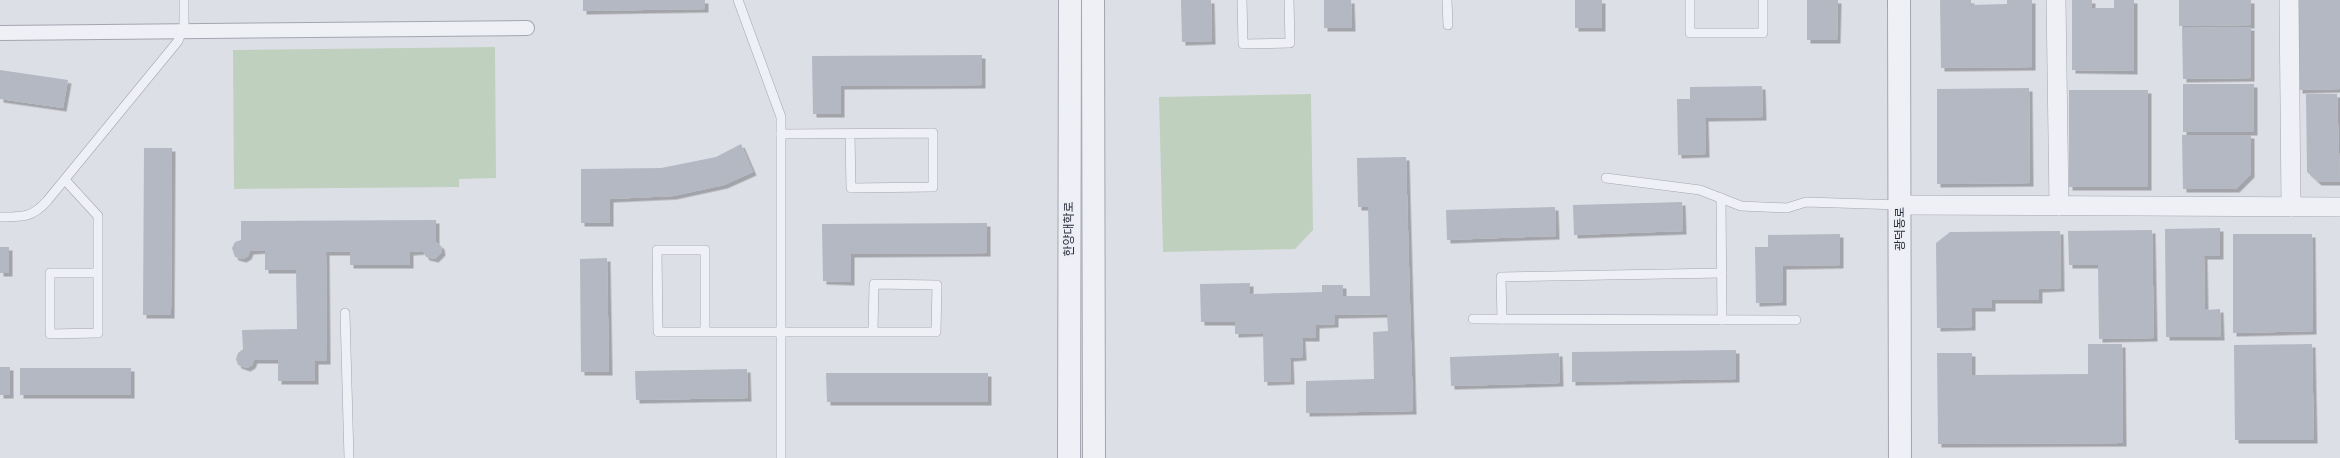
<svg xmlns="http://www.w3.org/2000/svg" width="2340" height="458" font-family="Jost,'Noto Sans KR',sans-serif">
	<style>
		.green { fill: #c0d0be }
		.building { fill: #b4b8c3; filter: url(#shadow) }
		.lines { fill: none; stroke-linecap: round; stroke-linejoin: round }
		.service-casing { stroke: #a3a6b0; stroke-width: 10 }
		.pedestrian-casing { stroke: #a3a6b0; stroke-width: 16 }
		.minor-casing { stroke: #a3a6b0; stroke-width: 20 }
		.tertiary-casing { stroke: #a3a6b0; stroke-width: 24 }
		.service { stroke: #eff0f5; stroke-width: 9 }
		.pedestrian { stroke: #eff0f5; stroke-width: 14 }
		.minor { stroke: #eff0f5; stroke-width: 19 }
		.tertiary { stroke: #eff0f5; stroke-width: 22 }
		.labels { text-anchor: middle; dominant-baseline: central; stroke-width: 3.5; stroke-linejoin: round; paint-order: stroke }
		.street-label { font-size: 12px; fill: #272c3c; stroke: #eceef4 }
	</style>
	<defs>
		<filter id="shadow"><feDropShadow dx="3.5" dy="3.5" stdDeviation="0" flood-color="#0004"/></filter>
	</defs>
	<rect width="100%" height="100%" fill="#dddfe6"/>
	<g class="green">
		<path d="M 495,47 L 496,178 L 459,179 L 459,187 L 234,189 L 233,50 Z"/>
		<path d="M 1311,94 L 1313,230 L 1295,249 L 1163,252 L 1159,97 Z"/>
	</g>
	<g class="building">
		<path d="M 583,0 L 705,0 L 705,9 L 583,11 Z"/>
		<path d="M 1181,0 L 1211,0 L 1212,41 L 1182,42 Z"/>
		<path d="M 1324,0 L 1351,0 L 1352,28 L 1324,28 Z"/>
		<rect x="1575" y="0" width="27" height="28"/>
		<path d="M 1807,0 L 1838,0 L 1837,40 L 1807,40 Z"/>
		<path d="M 1940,0 L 1971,0 L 1971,5 L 2007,4 L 2007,0 L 2032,0 L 2032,67 L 1941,68 Z"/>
		<path d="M 2072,0 L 2092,0 L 2092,8 L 2114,8 L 2114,0 L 2134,0 L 2134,71 L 2072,70 Z"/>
		<path d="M 2179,0 L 2251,0 L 2251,25 L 2179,26 Z"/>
		<path d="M 2299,0 L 2340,0 L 2340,89 L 2299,90 Z"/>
		<path d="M 2251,27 L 2251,78 L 2183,79 L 2182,28 Z"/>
		<path d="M 982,55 L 982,85 L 841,86 L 841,114 L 813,114 L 812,56 Z"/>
		<path d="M 0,70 L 68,80 L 63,108 L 0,99 Z"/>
		<rect x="2183" y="84" width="71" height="48"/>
		<path d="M 1762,86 L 1763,117 L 1705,118 L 1706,154 L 1678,155 L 1677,99 L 1690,99 L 1690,87 Z"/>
		<path d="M 2029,88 L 2030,183 L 1937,184 L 1937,89 Z"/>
		<rect x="2069" y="90" width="79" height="97"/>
		<path d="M 2306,94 L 2337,94 L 2340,182 L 2318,182 L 2307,172 Z"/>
		<path d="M 2182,135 L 2251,135 L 2251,174 L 2236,189 L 2183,189 Z"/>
		<path d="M 741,144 L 753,172 L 724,185 L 673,196 L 610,199 L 610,223 L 581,223 L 581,169 L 661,168 L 716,157 Z"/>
		<path d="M 144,148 L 172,148 L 171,315 L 143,315 Z"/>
		<path d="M 1406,157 L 1413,411 L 1306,413 L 1306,381 L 1374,379 L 1373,332 L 1388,331 L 1387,314 L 1335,315 L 1335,324 L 1316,325 L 1316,338 L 1302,338 L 1303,357 L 1290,358 L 1291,381 L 1264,382 L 1263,333 L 1235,334 L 1235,322 L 1201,322 L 1200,284 L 1250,283 L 1250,294 L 1322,292 L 1322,285 L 1343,285 L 1343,296 L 1370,296 L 1368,207 L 1358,207 L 1357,158 Z"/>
		<path d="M 1682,202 L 1683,231 L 1574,235 L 1573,205 Z"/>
		<path d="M 1555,207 L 1556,236 L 1447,240 L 1446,210 Z"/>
		<path d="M 436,220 L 436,242 L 441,246 L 442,252 L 435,259 L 426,257 L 423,251 L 410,252 L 410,265 L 350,265 L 350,252 L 326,252 L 327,361 L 315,361 L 315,381 L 278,381 L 278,360 L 254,360 L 252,365 L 247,368 L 238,365 L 236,359 L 238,353 L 243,349 L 242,330 L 297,329 L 296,270 L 265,270 L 265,250 L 250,251 L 248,256 L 243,259 L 235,257 L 232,248 L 235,242 L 241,240 L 241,221 Z"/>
		<path d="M 987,223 L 987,253 L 851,254 L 851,282 L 823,281 L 822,224 Z"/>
		<path d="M 2220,228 L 2220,256 L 2204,256 L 2205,310 L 2220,309 L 2221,337 L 2166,337 L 2165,229 Z"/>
		<path d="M 2152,230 L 2154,338 L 2099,339 L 2098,265 L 2069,265 L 2068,231 Z"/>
		<path d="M 2060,231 L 2061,288 L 2039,289 L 2039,300 L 1992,300 L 1992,308 L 1972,308 L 1972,327 L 1937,328 L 1936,243 L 1950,232 Z"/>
		<path d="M 1840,234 L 1840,265 L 1783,266 L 1783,302 L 1756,303 L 1755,247 L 1768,247 L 1768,235 Z"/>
		<path d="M 2233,234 L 2312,234 L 2313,331 L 2233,333 Z"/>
		<rect x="0" y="247" width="9" height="26"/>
		<path d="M 607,258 L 609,372 L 581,372 L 580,259 Z"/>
		<path d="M 2088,344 L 2122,344 L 2123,443 L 1938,444 L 1937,353 L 1972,353 L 1972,375 L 2088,374 Z"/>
		<path d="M 2312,344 L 2314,440 L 2235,440 L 2234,345 Z"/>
		<path d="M 1736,350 L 1736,379 L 1572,382 L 1572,352 Z"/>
		<path d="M 1559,353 L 1560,383 L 1451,386 L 1450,357 Z"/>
		<rect x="0" y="367" width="10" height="28"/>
		<rect x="20" y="368" width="111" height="27"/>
		<path d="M 747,369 L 748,398 L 636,400 L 635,371 Z"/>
		<path d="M 826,373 L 988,373 L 988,402 L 827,402 Z"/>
	</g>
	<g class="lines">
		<g class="service-casing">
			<g id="service">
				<path d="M 738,0 L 781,117 L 781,458"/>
				<path d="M 1242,0 L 1243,44 L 1290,43 L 1289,0"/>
				<path d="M 1447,0 L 1448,25"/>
				<path d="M 1690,0 L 1690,33 L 1763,33 L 1763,0"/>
				<path d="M 781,134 L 933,133 L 933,187 L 851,188 L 850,134"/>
				<path d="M 1606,178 L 1700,190 L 1741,206 L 1787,208 L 1806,202 L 1900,205"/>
				<path d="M 65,180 L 98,216 L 98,333 L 50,334 L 50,273 L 98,273"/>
				<path d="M 1721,198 L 1722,320"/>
				<path d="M 0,217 C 22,217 32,218 47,201 L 178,41 L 184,25 L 184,0"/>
				<path d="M 345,313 L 349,458"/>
				<path d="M 1473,319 L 1796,320"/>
				<path d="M 1502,319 L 1501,277 L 1722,273"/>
				<path d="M 705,331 L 705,250 L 657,250 L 658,332 L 936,332 L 937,285 L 874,284 L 873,331"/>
			</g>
		</g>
		<g class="pedestrian-casing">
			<path id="pedestrian" d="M 0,33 L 527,28"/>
		</g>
		<g class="minor-casing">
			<g id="minor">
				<path d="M 2056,0 L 2059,206"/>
				<path d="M 2289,0 L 2291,207"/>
				<path d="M 1900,205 L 2340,207"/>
			</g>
		</g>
		<g class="tertiary-casing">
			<g id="tertiary">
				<path d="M 1093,0 L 1094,458"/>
				<path d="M 1899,0 L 1900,458"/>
				<path d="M 1069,458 L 1070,0"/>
			</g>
		</g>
		<use href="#service" class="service"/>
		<use href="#pedestrian" class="pedestrian"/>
		<use href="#minor" class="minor"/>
		<use href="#tertiary" class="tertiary"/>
	</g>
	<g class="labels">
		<g class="street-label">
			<text transform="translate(1069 229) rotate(-90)">한양대학로</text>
			<text transform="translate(1900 229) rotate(-90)">광덕동로</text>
		</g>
	</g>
</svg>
